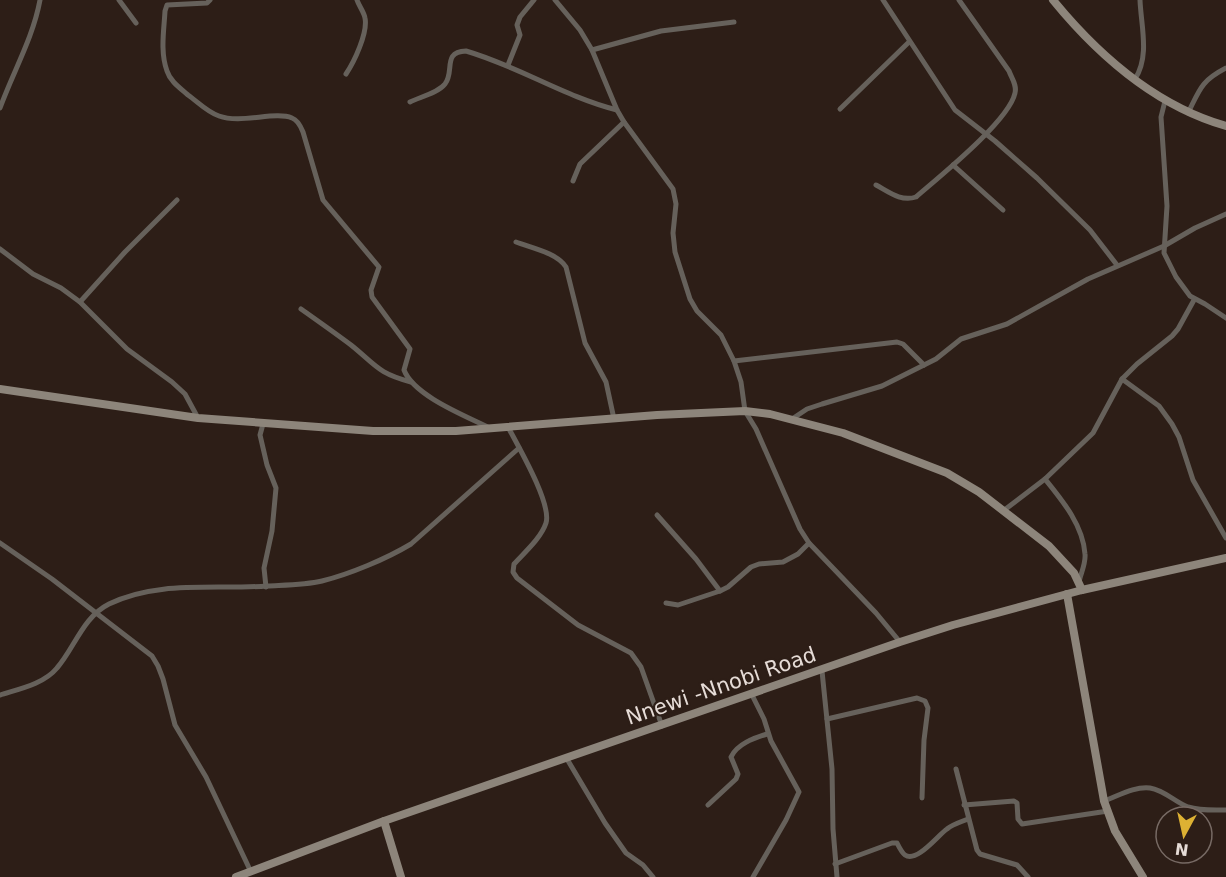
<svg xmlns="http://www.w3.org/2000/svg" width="1226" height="877" font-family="'DejaVu Sans',sans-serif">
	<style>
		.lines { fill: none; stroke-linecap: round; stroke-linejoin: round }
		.street { stroke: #66615b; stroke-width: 5 }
		.secondary { stroke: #8d857b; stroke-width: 8 }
		.labels { text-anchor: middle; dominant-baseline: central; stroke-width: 4.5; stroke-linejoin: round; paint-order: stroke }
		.street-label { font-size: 21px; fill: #e6dcd7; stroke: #2d1e17 }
	</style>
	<rect width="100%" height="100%" fill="#2d1e17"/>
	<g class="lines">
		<g class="street">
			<path d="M 119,0 L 136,23"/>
			<path d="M 210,0 L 207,3 L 167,5 L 165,11 C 164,30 160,52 167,71 C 170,81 180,88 188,95 C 198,102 207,112 219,116 C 241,124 275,111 292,118 C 298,120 301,127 303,132 L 323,200 L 379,267 L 371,290 L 372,297 L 410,349 L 404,370 C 414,396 466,416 490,428"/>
			<path d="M 555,0 L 580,30 L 592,50 L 617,110 L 624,122 L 673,189 L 676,204 L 673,233 L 675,252 L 690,299 L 697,311 L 721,335 L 734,361 L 741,382 L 745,411 L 756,429 L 800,529 L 809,543 L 876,613 L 900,642"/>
			<path d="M 883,0 L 955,110 L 995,141 L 1037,178 L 1090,230 L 1117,265"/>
			<path d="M 592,50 L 661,31 L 734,22"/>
			<path d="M 508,65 L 520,35 L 517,25 L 520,17 L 534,0"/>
			<path d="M 346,74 C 354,62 368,33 365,18 C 364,12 359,6 357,0"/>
			<path d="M 1135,79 C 1150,56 1141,26 1140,0"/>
			<path d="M 1165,101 L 1161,117 L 1167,206 L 1164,253 L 1176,277 L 1190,296 L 1205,304 L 1226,318"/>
			<path d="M 410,102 C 420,97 438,93 445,84 C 455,71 442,52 466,51 C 518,66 565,97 617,110"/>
			<path d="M 0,108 C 13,72 33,38 40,0"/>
			<path d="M 840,109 L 909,42"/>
			<path d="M 1188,113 C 1200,89 1201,81 1226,68"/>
			<path d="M 953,165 L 1003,210"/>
			<path d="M 573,181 L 580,164 L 624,122"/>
			<path d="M 876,185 C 889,192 901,202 916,197 C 939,177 1009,121 1015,93 C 1017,85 1012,79 1009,71 L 959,0"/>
			<path d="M 516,242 C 532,248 557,253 566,267 L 585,343 L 606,382 L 614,419"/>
			<path d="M 0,249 L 33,274 L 61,288 L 80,302 L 127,349 L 172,382 L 185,394 L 198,418"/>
			<path d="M 80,302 L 125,252 L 177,200"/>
			<path d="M 301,309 C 318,321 335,333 351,345 C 376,365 377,373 411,382"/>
			<path d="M 734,361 L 897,342 L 903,344 L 924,365"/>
			<path d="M 1122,379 L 1159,406 L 1172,424 L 1179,437 L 1193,480 L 1226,538"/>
			<path d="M 792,419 L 807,409 L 822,404 L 882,386 L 936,359 L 961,339 L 1007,324 L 1088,279 L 1164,246 L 1195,228 L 1226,214"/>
			<path d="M 263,424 L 260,435 L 267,465 L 276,488 L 272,531 L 264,568 L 266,587"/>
			<path d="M 508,427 C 518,446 552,504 546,523 C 541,538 525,552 514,564 L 513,572 L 517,578 L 578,625 L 631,653 L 641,667 L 662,726"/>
			<path d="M 1045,479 C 1062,500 1083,525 1085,554 C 1086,563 1081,573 1079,582"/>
			<path d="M 1003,511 L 1045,479 L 1093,433 L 1122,379 L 1137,364 L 1172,336 L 1178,329 L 1194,300"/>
			<path d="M 657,515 L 696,559 L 720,591"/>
			<path d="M 0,543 L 52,579 L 152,656 L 158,666 L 163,679 L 175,725 L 206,777 L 251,872"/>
			<path d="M 666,603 L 678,605 L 720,591 L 728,587 L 751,567 L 759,564 L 783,562 L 798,554 L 809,543"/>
			<path d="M 822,671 L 832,769 L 833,829 L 837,877"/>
			<path d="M 0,695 C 19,689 44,684 57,668 C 75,647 83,617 109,604 C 158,580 215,590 267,586 C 285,585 305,585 322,581 C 350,574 386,559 411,544 L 519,448"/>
			<path d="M 752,695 L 764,719 L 771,741 L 799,792 L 786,820 L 753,877"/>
			<path d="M 827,719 L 917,698 L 925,701 L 928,708 L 924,740 L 922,798"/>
			<path d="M 567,759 L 605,823 L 626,853 L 643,865 L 653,877"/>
			<path d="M 956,769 L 977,850 L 980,854 L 1017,865 L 1028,877"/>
			<path d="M 1104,801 C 1118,796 1135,786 1150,788 C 1164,790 1175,802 1188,807 C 1201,811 1213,810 1226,810"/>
			<path d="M 708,805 L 736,779 L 738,774 L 731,757 C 737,744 754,738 767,734"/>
			<path d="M 964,805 L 1014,801 L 1017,803 L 1018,819 L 1022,824 L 1108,811"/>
			<path d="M 835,864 L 892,843 L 897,843 C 899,847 902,853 905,855 C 917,863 938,835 947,829 C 953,824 961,822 968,819"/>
		</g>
		<g class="secondary">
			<path d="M 1053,0 C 1098,55 1156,106 1226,126"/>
			<path d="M 0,389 L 198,418 L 373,431 L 456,431 L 657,415 L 745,411 L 770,414 L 843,433 L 947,473 L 979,492 L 1049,546 L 1074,573 L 1082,590"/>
			<path d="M 1067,594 L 1104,801 L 1115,831 L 1143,877"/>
			<path d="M 384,821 L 401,877"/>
			<path d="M 236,877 L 384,821 L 900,642 L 953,625 L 1082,590 L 1226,558"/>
		</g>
	</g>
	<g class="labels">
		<g class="street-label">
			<text transform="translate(721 686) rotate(-19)">Nnewi -Nnobi Road</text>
		</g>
	</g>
	<g transform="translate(1184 835) rotate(188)"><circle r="28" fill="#2d1e17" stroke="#776a64" stroke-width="1.5"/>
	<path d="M0-4.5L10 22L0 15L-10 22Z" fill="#ddb133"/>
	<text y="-9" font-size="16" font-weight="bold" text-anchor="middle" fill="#e6dcd7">N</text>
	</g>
</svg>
